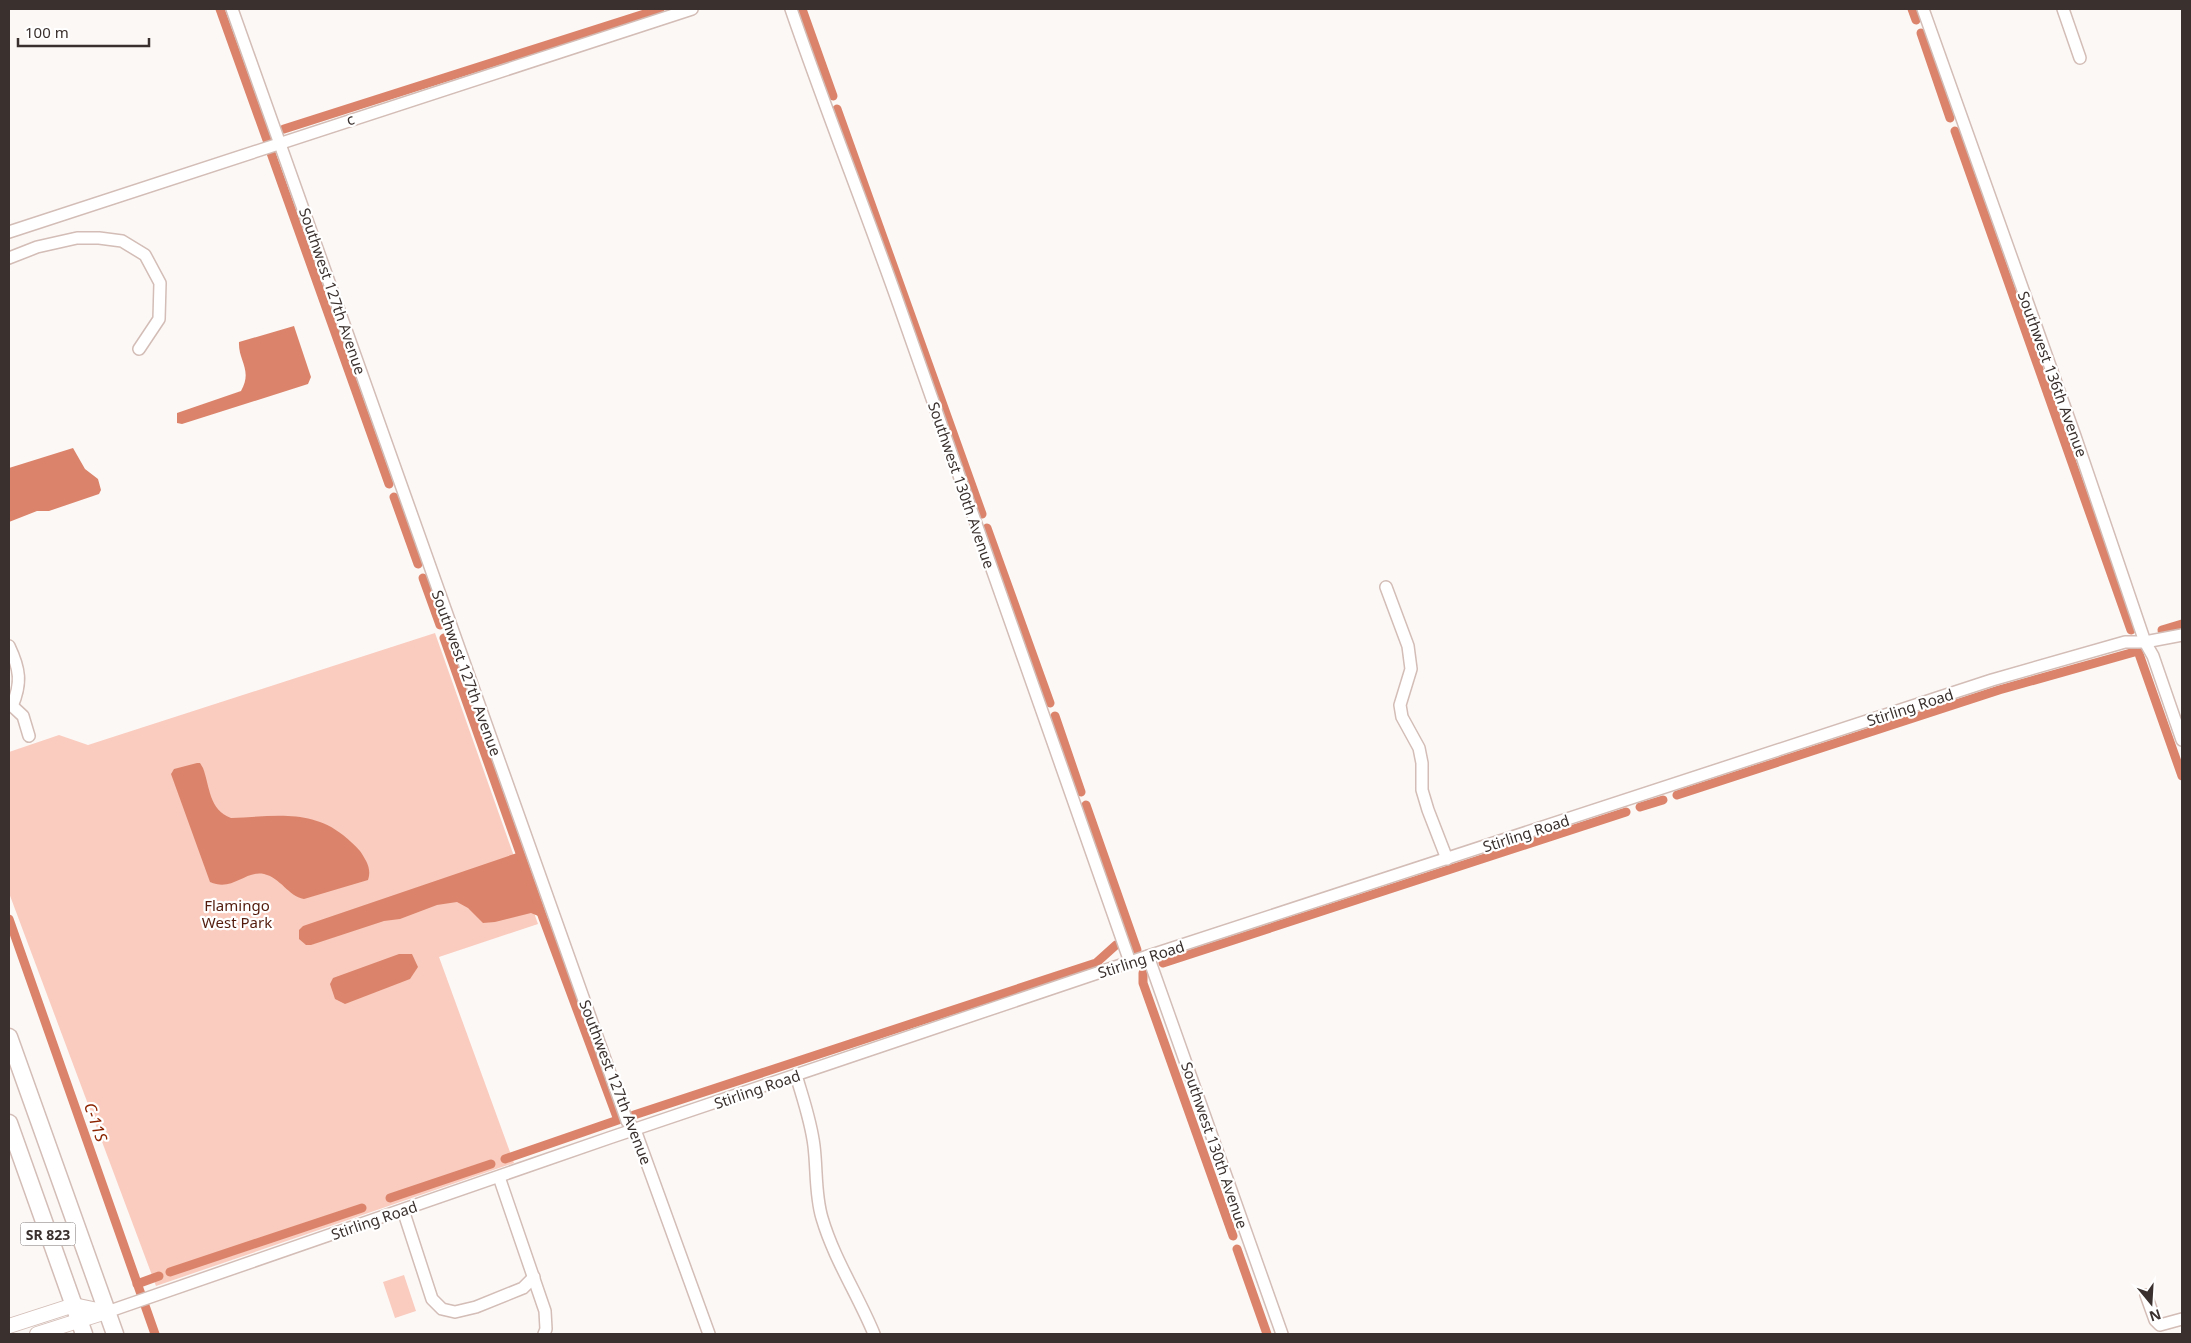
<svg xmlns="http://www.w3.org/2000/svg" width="2191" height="1343" font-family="'Noto Sans',sans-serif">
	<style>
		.green { fill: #faccbf }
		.water { fill: #db846b }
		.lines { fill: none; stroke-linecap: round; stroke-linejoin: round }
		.canal { stroke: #db846b; stroke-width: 9 }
		.minor-casing { stroke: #d3bdb6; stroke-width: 14 }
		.major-casing { stroke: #d3bdb6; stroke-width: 16 }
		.highway-casing { stroke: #d3bdb6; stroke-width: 19 }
		.minor { stroke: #fff; stroke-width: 11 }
		.major { stroke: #fff; stroke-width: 14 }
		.highway { stroke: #fff; stroke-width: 16 }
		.labels { text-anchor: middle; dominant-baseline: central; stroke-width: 4.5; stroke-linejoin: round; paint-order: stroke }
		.shield { fill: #fff; stroke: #756f6d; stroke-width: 1 }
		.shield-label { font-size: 14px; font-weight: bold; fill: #3a312e }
		.street-label { font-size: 15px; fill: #3a312e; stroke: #fff }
		.park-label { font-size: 15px; fill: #531c0d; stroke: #fff }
		.water-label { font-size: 16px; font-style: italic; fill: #8b2400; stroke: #fff }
	</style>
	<rect width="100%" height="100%" fill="#fcf8f6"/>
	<g class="green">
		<path d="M 435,633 L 538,924 L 439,957 L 514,1163 L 156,1286 L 9,893 L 9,752 L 59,735 L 88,745 Z"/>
		<path d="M 404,1275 L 416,1311 L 395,1318 L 383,1282 Z"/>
	</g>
	<g class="water">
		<path d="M 294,326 L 311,377 L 308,384 L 182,424 L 177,423 L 177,413 L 241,391 C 253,370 238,361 239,342 Z"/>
		<path d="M 73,448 L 85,469 L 98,479 L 101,490 L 99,494 L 49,511 L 37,511 L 9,522 L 9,468 Z"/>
		<path d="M 197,763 L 200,763 L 203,768 C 210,787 209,810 231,818 C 270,817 309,808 343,835 C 349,840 355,845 360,851 C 366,860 372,869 368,880 L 304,899 C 288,896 281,878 264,874 C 245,870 233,892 210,882 L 171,774 L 174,769 Z"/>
		<path d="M 520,852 L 543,918 L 531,913 L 495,922 L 483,923 L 468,908 L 457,902 L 437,905 L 400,919 L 384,921 L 311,945 L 306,945 L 299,939 L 299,930 L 303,926 Z"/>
		<path d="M 399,954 L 412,954 L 418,967 L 410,979 L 345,1004 L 335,999 L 330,984 L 333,978 Z"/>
	</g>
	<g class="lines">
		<g class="canal">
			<path d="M 220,9 L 267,140"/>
			<path d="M 802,9 L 833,96"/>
			<path d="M 1912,9 L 1916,20"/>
			<path d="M 1921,33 L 1950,118"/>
			<path d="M 837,109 L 982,514"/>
			<path d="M 284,129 L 660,9"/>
			<path d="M 1955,131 L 2131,630"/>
			<path d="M 271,153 L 389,484"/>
			<path d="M 394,497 L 418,564"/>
			<path d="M 987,528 L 1050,703"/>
			<path d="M 423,578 L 440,625"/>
			<path d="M 2162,630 L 2182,624"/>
			<path d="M 444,638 L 543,918 L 618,1120 L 505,1159"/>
			<path d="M 1055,716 L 1081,792"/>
			<path d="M 1677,795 L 1999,690 L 2138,651 L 2182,776"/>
			<path d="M 1086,805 L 1137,950"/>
			<path d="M 1640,807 L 1663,800"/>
			<path d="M 9,919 L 155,1334"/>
			<path d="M 1163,963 L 1626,812"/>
			<path d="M 1143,973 L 1143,983 L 1233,1236"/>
			<path d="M 634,1115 L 1096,963 L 1116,945"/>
			<path d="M 390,1198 L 491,1164"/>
			<path d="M 1237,1249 L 1267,1334"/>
			<path d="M 170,1272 L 362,1208"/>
			<path d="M 137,1284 L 159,1276"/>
		</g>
		<g class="minor-casing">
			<g id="minor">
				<path d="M 232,9 L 627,1121 L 635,1130 L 709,1334"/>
				<path d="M 791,9 C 825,108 864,206 899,305 C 977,524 1053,743 1130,962"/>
				<path d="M 1923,9 L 2075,436 L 2145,642 L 2153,656 L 2182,740"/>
				<path d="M 2063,9 L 2080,58"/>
				<path d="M 9,232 L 692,9"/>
				<path d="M 9,258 L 37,247 L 77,238 L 99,238 L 122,241 L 145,255 L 160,283 L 159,319 L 139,349"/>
				<path d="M 1386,587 L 1408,646 L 1411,669 L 1400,705 L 1402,717 L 1419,748 L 1422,763 L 1422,790 L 1428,810 L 1447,859"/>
				<path d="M 9,646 C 20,669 22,683 12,706"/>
				<path d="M 9,703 L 23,716 L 29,736"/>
				<path d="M 1148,956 L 1282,1334"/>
				<path d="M 796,1075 C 803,1099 811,1121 814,1146 C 817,1170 815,1195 822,1218 C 834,1259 858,1295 874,1334"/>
				<path d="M 499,1177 L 545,1311 L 546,1329 L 544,1334"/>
				<path d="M 403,1210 L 432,1299 L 442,1309 L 455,1312 L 476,1307 L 523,1288 L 534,1277"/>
				<path d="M 2146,1295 L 2155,1320 L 2160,1325 L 2182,1319"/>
				<path d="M 107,1312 L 609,1138 L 1130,962 L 1992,680 L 2125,642 L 2145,642 L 2182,635"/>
			</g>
		</g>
		<g class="major-casing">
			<g id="major">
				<path d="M 9,1326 L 74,1305 L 107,1312"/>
				<path d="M 37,1334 L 106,1312"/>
			</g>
		</g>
		<g class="highway-casing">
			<g id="highway">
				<path d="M 9,1037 L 115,1334"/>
				<path d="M 9,1123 L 84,1334"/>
			</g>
		</g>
		<use href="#minor" class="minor"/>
		<use href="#major" class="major"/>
		<use href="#highway" class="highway"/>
	</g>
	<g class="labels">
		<rect class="shield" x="20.5" y="1222.5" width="55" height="23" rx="4"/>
		<g class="shield-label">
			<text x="48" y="1234">SR 823</text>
		</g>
		<g class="street-label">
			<text transform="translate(350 119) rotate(-18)">c</text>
			<text transform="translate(333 291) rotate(71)">Southwest 127th Avenue</text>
			<text transform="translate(2053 374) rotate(70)">Southwest 136th Avenue</text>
			<text transform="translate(962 485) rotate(71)">Southwest 130th Avenue</text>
			<text transform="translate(467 673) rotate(70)">Southwest 127th Avenue</text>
			<text transform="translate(1910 707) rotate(-18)">Stirling Road</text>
			<text transform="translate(1526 833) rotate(-18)">Stirling Road</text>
			<text transform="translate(1141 959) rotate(-18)">Stirling Road</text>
			<text transform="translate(616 1082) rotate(69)">Southwest 127th Avenue</text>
			<text transform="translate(757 1089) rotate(-19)">Stirling Road</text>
			<text transform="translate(1215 1145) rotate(71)">Southwest 130th Avenue</text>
			<text transform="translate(374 1220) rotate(-19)">Stirling Road</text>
		</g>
		<g class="park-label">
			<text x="237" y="905">Flamingo<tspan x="237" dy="17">West Park</tspan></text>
		</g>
		<g class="water-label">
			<text transform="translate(96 1122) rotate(71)">C-11S</text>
		</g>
	</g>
	<rect width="2191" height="1343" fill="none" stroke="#3a312e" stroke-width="20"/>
	<g transform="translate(2151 1303) rotate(162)" stroke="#ffffff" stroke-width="4" paint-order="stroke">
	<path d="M0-4L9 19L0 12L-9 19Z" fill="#3a312e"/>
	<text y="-8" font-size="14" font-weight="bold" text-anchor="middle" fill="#3a312e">N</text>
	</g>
	<path d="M18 38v8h131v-8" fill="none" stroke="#3a312e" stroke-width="2.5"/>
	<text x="25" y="38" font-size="15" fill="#3a312e" stroke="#ffffff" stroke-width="4" paint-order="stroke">100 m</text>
</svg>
